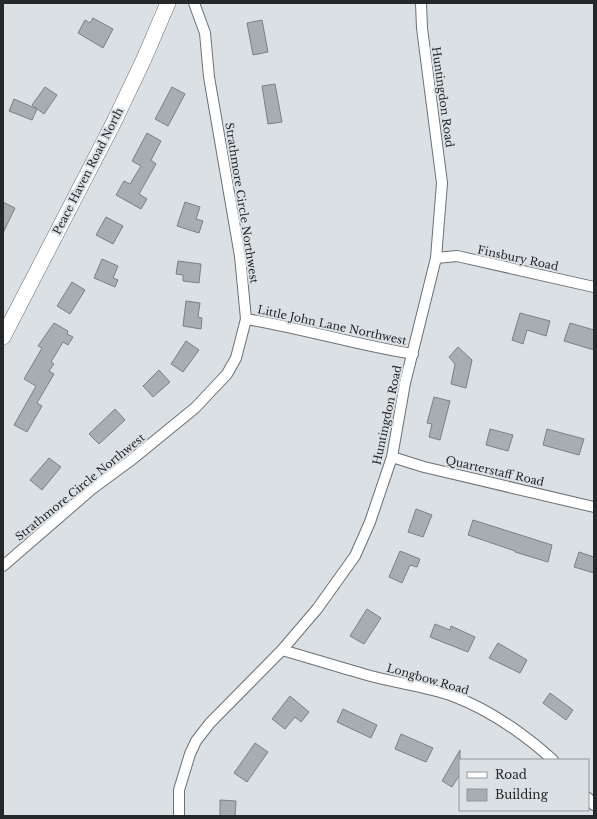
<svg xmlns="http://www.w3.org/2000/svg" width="597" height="819" font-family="'Libre Baskerville',serif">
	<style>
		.building { fill: #a8adb2; stroke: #7c8085 }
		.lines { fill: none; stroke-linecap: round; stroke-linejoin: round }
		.minor-casing { stroke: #6b7074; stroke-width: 12 }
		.secondary-casing { stroke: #6b7074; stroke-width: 16 }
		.minor { stroke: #fff; stroke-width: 10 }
		.secondary { stroke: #fff; stroke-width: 15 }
		.labels { text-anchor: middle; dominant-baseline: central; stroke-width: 4; stroke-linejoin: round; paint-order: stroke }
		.street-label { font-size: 11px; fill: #252729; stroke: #dbe0e5 }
	</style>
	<rect width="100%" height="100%" fill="#dbe0e5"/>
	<g class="building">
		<path d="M 93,18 L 113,29 L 103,48 L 78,33 L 85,20 L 90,23 Z"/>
		<path d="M 262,20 L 268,52 L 253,55 L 247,23 Z"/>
		<path d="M 275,84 L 282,122 L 268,124 L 262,86 Z"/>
		<path d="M 45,87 L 57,95 L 44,114 L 32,105 Z"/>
		<path d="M 172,87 L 185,94 L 168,126 L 155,119 Z"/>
		<path d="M 14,99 L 37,109 L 32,120 L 9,111 Z"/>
		<path d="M 147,133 L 161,141 L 151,160 L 156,164 L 139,194 L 147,199 L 141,209 L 116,195 L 124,181 L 130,184 L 141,166 L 132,161 Z"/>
		<path d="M 3,202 L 15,208 L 3,233 Z"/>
		<path d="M 185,202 L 200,207 L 196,219 L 203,221 L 199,233 L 177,226 Z"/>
		<path d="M 106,217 L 123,226 L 113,244 L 96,235 Z"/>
		<path d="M 102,259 L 118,266 L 113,278 L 118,280 L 115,287 L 94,278 Z"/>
		<path d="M 178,261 L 201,264 L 199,283 L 183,281 L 183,275 L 176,274 Z"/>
		<path d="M 72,282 L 85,290 L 70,314 L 57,306 Z"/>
		<path d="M 186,301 L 200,303 L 198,317 L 202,318 L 201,329 L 183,326 Z"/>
		<path d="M 520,313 L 550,321 L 546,336 L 527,330 L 523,344 L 512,340 Z"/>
		<path d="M 54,323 L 68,331 L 67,334 L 73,337 L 68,345 L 63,342 L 51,362 L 54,364 L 49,371 L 54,374 L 37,403 L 42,406 L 27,432 L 14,425 L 36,386 L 24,379 L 42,348 L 38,346 Z"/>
		<path d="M 570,323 L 594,330 L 594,350 L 564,341 Z"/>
		<path d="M 186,341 L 199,350 L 183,372 L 171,364 Z"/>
		<path d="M 458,347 L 472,360 L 466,388 L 451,384 L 455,364 L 449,357 Z"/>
		<path d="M 159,370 L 170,382 L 153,397 L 143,386 Z"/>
		<path d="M 434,397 L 450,401 L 440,440 L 429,437 L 432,424 L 427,423 Z"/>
		<path d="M 115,409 L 125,420 L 99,444 L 89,434 Z"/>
		<path d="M 490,429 L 513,435 L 508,451 L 486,445 Z"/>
		<path d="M 547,429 L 584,439 L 579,455 L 543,445 Z"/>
		<path d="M 49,458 L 61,467 L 42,490 L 30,480 Z"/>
		<path d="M 416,509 L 432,515 L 423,537 L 408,532 Z"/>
		<path d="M 473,520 L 552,545 L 548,562 L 515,552 L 515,551 L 468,535 Z"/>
		<path d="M 400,551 L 420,559 L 417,567 L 410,565 L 402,583 L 389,577 Z"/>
		<path d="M 579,552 L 594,557 L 594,573 L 574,567 Z"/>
		<path d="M 367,609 L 381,618 L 364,644 L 350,636 Z"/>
		<path d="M 435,624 L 450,630 L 451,626 L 475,637 L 468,652 L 430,637 Z"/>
		<path d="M 498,643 L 527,660 L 520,673 L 489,658 Z"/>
		<path d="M 550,693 L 573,710 L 566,720 L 543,703 Z"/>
		<path d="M 290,696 L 309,712 L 301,722 L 295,717 L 285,729 L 272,719 Z"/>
		<path d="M 343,709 L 377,725 L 371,738 L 337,722 Z"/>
		<path d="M 401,734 L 433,748 L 426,762 L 395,749 Z"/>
		<path d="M 255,743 L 268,752 L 247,782 L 234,773 Z"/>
		<path d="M 460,750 L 460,774 L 452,787 L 442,781 Z"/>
		<path d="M 220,800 L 236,801 L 235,816 L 220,816 Z"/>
	</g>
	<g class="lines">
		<g class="minor-casing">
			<g id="minor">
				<path d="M 436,258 L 457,256 L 594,287"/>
				<path d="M 246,319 C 302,328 356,345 413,354"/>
				<path d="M 392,457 L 424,467 L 594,507"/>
				<path d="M 3,566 L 92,489 L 130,461 L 195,408 L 227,374 L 236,358 L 246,319 L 240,256 L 209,77 L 205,33 L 194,3"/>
				<path d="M 282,650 C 310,658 338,667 367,675 C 395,683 425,686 453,696 C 490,710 524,734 553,760"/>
				<path d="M 588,798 L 594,805"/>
				<path d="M 179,816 L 179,790 L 190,754 L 196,741 L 210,723 L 282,650 L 317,609 L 355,556 L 370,522 L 392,457 L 405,383 L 436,258 L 442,183 L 422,28 L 421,3"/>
			</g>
		</g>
		<g class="secondary-casing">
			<path id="secondary" d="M 3,337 L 113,124 L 143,61 L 168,3"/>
		</g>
		<use href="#minor" class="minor"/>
		<use href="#secondary" class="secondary"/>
	</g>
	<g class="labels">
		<g class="street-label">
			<text transform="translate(443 97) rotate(82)">Huntingdon Road</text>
			<text transform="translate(88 171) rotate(-63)">Peace Haven Road North</text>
			<text transform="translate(242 203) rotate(81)">Strathmore Circle Northwest</text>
			<text transform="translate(518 258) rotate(12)">Finsbury Road</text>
			<text transform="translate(332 325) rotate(12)">Little John Lane Northwest</text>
			<text transform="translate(387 415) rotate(-78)">Huntingdon Road</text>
			<text transform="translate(495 471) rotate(13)">Quarterstaff Road</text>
			<text transform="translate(80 487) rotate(-39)">Strathmore Circle Northwest</text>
			<text transform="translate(428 679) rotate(16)">Longbow Road</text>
		</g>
	</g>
	<rect width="597" height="819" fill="none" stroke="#252729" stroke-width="8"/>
	<rect x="459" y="759" width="130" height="52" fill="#dbe0e5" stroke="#92969a"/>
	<rect x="467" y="772" width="20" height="6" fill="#ffffff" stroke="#92969a"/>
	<text x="495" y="779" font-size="12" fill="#252729">Road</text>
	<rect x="467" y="789" width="20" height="12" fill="#a8adb2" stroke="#92969a"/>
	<text x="495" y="799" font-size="12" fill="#252729">Building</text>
</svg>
